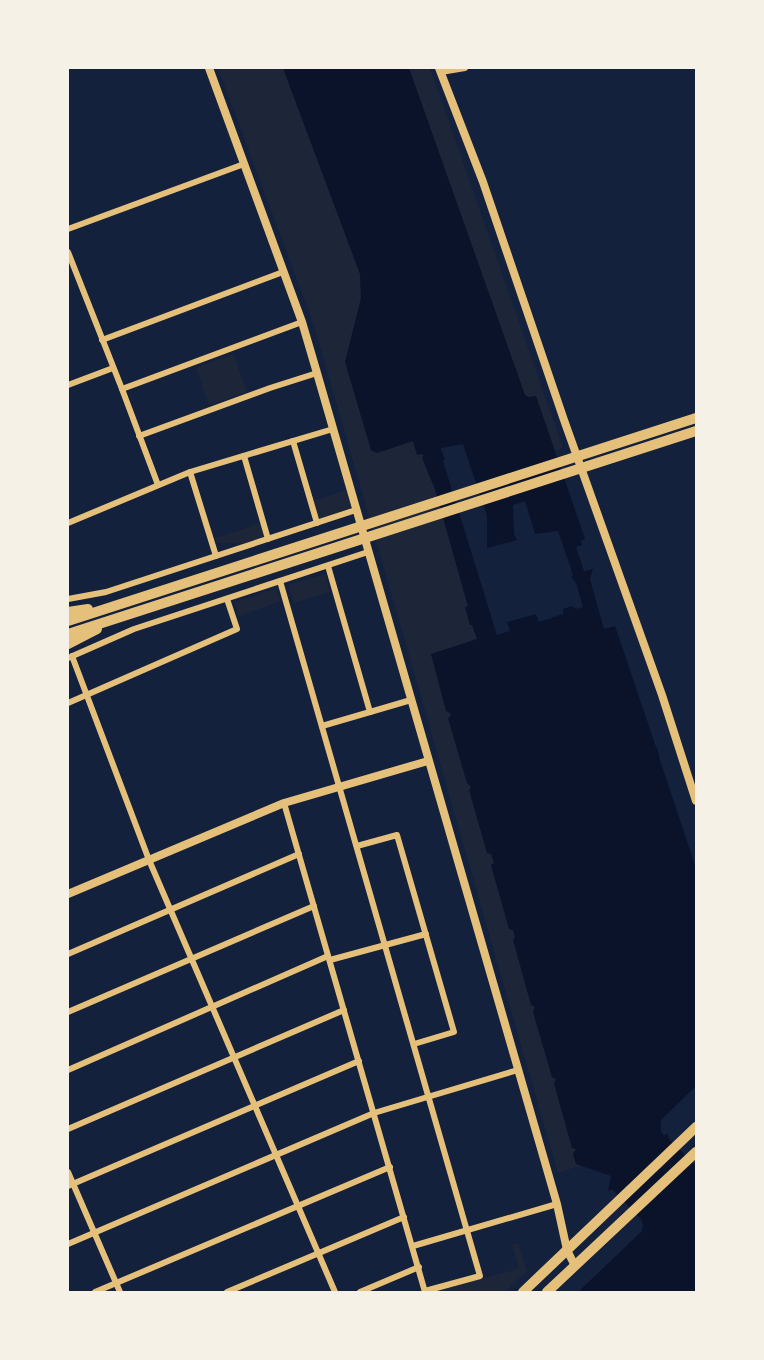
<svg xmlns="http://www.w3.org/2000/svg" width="764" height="1360" font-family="'PT Sans',sans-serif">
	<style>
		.green { fill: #1d2539 }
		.water { fill: #0b132b; fill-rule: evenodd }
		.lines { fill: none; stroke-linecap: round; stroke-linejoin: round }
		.minor { stroke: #e5c07b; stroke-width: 6 }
		.tertiary { stroke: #e5c07b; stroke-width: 8 }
		.primary { stroke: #e5c07b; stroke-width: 10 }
		.trunk { stroke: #e5c07b; stroke-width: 10 }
	</style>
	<rect width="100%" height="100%" fill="#14213d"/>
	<g class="green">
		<path d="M 218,68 L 283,68 L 360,274 L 361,298 L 345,362 L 377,453 L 413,441 L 424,456 L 425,465 L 434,485 L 468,607 L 465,607 L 477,639 L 431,655 L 450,712 L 451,716 L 448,718 L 467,783 L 471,784 L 494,863 L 491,865 L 509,929 L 513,930 L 515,938 L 513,940 L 535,1007 L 533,1012 L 552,1077 L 556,1079 L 554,1084 L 572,1147 L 576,1149 L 576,1164 L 579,1166 L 558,1173 L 314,325 Z"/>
		<path d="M 409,68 L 430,68 L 563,448 L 555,451 L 536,396 L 529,398 L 525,396 Z"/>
		<path d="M 233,354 L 247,392 L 209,405 L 196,367 Z"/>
		<path d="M 350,489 L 356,510 L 317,523 L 310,502 Z"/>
		<path d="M 261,523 L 265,538 L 251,543 L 219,543 L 216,541 L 216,538 Z"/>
		<path d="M 325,574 L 330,592 L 294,603 L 288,585 Z"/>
		<path d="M 276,589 L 281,601 L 239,616 L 234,602 Z"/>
		<path d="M 518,1243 L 527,1271 L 505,1292 L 430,1292 L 519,1269 L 512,1245 Z"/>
	</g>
	<path class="water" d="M 283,68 L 409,68 L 525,395 L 529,397 L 536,396 L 585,539 L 581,541 L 582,545 L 576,547 L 584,571 L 593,569 L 590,579 L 604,629 L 615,626 L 656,747 L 657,747 L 660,760 L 696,868 L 696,1086 L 661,1120 L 661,1131 L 663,1135 L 668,1134 L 669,1139 L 696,1166 L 696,1292 L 578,1292 L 642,1231 L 643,1226 L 641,1219 L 612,1189 L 608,1191 L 611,1176 L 576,1164 L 573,1154 L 576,1149 L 572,1148 L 554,1083 L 556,1079 L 552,1077 L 533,1012 L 535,1007 L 531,1005 L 513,940 L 515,938 L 513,930 L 509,929 L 491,865 L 494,863 L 491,854 L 487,853 L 469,790 L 471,787 L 467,783 L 448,718 L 451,716 L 450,713 L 446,711 L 431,654 L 477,639 L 472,625 L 470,625 L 465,607 L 468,606 L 434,486 C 432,483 423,460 422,457 L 424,456 L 422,454 L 417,455 L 413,441 L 377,453 L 371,450 L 345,362 L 361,298 L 360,274 ZM 463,444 L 487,516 L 487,548 L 517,540 L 514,534 L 513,505 L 525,501 L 535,534 L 558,531 L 573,575 L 571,576 L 576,583 L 583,607 L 576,609 L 572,606 L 563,609 L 563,614 L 539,622 L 536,614 L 507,622 L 510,631 L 497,635 L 443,461 L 445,460 L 442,451 L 441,451 L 441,448 Z"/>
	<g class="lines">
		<g class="minor">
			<path d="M 441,72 L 465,68"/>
			<path d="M 68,229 L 244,164"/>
			<path d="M 68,252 L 122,389 L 158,485"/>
			<path d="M 102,340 L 283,272"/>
			<path d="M 68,385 L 113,368"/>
			<path d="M 122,389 L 302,322"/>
			<path d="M 139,436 L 270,388 L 317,373"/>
			<path d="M 293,441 L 317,523"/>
			<path d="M 244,456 L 268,539"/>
			<path d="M 190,472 L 216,556"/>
			<path d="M 68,523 L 190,472 L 333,429"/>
			<path d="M 280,581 L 480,1276 L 425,1291"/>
			<path d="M 68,599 L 106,592 L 356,510"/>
			<path d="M 72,656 L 149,860 L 335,1292"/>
			<path d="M 68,658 L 134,629 L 368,552"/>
			<path d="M 68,703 L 237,629 L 227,599"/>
			<path d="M 370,712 L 411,700"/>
			<path d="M 322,726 L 370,712 L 328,566"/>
			<path d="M 284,803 L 425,1292"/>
			<path d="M 357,846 L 397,835 L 454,1032 L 414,1044"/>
			<path d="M 68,954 L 299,854"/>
			<path d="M 330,960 L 426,934"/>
			<path d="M 68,1012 L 314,906"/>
			<path d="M 68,1070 L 328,956"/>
			<path d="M 68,1129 L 344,1010"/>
			<path d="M 68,1172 L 120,1292"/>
			<path d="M 68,1186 L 359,1061"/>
			<path d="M 68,1244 L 374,1113 L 518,1070"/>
			<path d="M 413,1246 L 557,1204"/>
			<path d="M 95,1292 L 390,1167"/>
			<path d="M 227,1292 L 404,1217"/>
			<path d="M 360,1292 L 419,1267"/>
		</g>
		<g class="tertiary">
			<path d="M 209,68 L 302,322 L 317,373 L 557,1204 L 567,1250 L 575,1266"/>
			<path d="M 439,68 L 483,182 L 564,420 L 662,695 L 696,801"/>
			<path d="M 68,894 L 284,803 L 428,761"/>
		</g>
		<g class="primary">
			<path d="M 523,1292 L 696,1127"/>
			<path d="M 547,1292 L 696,1152"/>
		</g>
		<g class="trunk">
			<path d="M 68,612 L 88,609"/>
			<path d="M 68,621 L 696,418"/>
			<path d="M 68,634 L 696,431"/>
			<path d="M 68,644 L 97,629"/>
		</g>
	</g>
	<rect width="764" height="1360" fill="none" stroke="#f6f1e7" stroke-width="138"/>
</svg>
